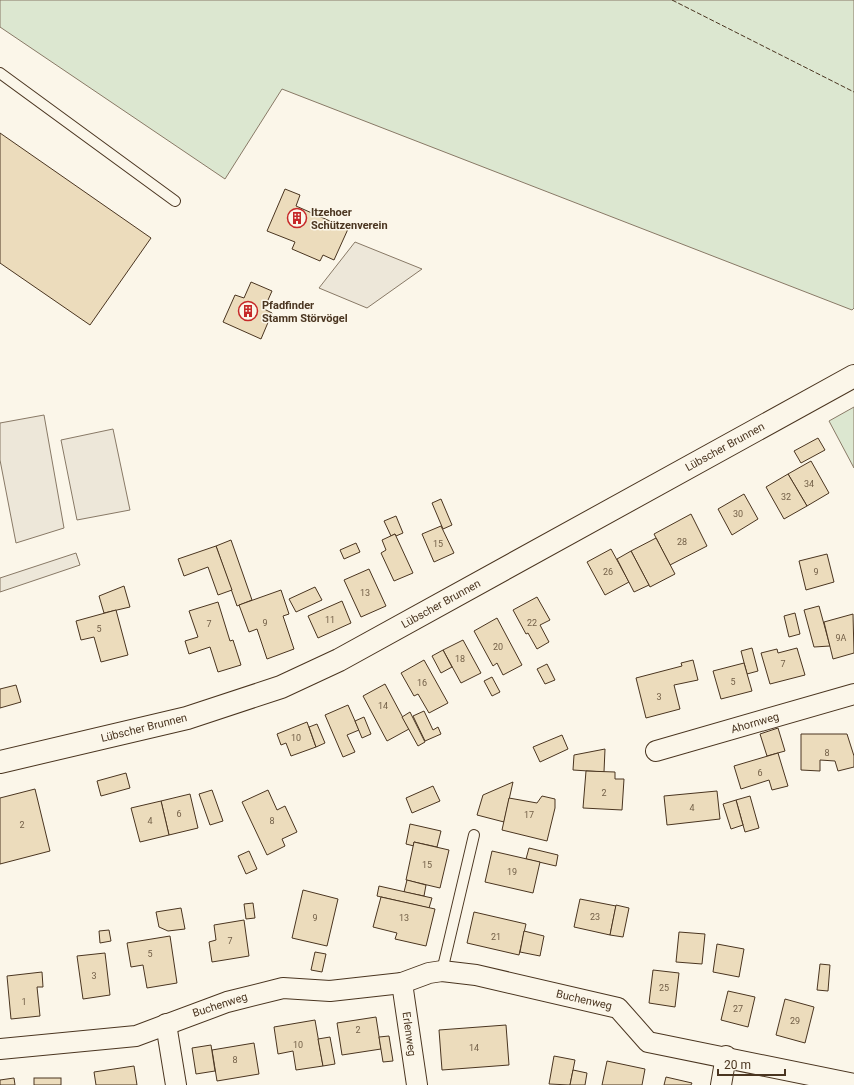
<svg xmlns="http://www.w3.org/2000/svg" width="854" height="1085" font-family="Roboto,sans-serif">
	<style>
		.green { fill: #dce7d0; stroke: #887966 }
		.parking { fill: #ede7d9; stroke: #887966 }
		.building { fill: #ecdcbc; stroke: #4a3520 }
		.lines { fill: none; stroke-linecap: round; stroke-linejoin: round }
		.service-casing { stroke: #4a3520; stroke-width: 12 }
		.minor-casing { stroke: #4a3520; stroke-width: 22 }
		.primary-casing { stroke: #4a3520; stroke-width: 24 }
		.service { stroke: #fbf6e9; stroke-width: 10 }
		.minor { stroke: #fbf6e9; stroke-width: 20 }
		.primary { stroke: #fbf6e9; stroke-width: 22 }
		.fence { stroke: #4a3520; stroke-width: 1; stroke-dasharray: 5 2; stroke-linecap: butt }
		.labels { text-anchor: middle; dominant-baseline: central; stroke-width: 3; stroke-linejoin: round; paint-order: stroke }
		.number-label { font-size: 9px; fill: #725f47 }
		.poi-label { font-size: 11px; font-weight: bold; fill: #4a3520; stroke: #fbf6e9; text-anchor: start }
		.street-label { font-size: 11px; fill: #4a3520; stroke: #fbf6e9 }
	</style>
	<rect width="100%" height="100%" fill="#fbf6e9"/>
	<g class="green">
		<path d="M 0,0 L 854,0 L 854,308 L 852,310 L 282,89 L 225,179 L 0,27 Z"/>
		<path d="M 854,407 L 854,468 L 829,421 Z"/>
	</g>
	<g class="parking">
		<path d="M 355,242 L 422,269 L 367,308 L 319,288 Z"/>
		<path d="M 44,415 L 64,528 L 16,543 L 0,460 L 0,423 Z"/>
		<path d="M 113,429 L 130,510 L 77,520 L 61,440 Z"/>
		<path d="M 76,553 L 80,565 L 0,592 L 0,578 Z"/>
	</g>
	<g class="building">
		<path d="M 0,133 L 151,238 L 90,325 L 0,263 Z"/>
		<path d="M 285,189 L 300,195 L 296,206 L 348,229 L 334,260 L 323,255 L 320,261 L 292,249 L 295,242 L 267,231 Z"/>
		<path d="M 251,282 L 272,291 L 264,309 L 272,313 L 261,339 L 223,322 L 235,295 L 244,298 Z"/>
		<path d="M 818,438 L 825,450 L 801,463 L 794,451 Z"/>
		<path d="M 811,461 L 829,493 L 807,506 L 788,474 Z"/>
		<path d="M 788,474 L 807,506 L 784,519 L 766,487 Z"/>
		<path d="M 744,494 L 758,519 L 732,535 L 718,509 Z"/>
		<path d="M 441,499 L 452,525 L 443,529 L 432,503 Z"/>
		<path d="M 691,514 L 707,546 L 670,565 L 654,534 Z"/>
		<path d="M 396,516 L 403,533 L 396,536 L 395,534 L 391,536 L 384,521 Z"/>
		<path d="M 441,526 L 454,553 L 434,562 L 422,534 Z"/>
		<path d="M 395,534 L 413,573 L 394,581 L 381,553 L 386,550 L 382,540 Z"/>
		<path d="M 656,538 L 675,574 L 650,587 L 631,551 Z"/>
		<path d="M 231,540 L 252,600 L 237,606 L 216,546 Z"/>
		<path d="M 356,543 L 360,552 L 344,559 L 340,550 Z"/>
		<path d="M 216,546 L 232,590 L 218,595 L 208,567 L 184,576 L 178,559 Z"/>
		<path d="M 611,549 L 629,582 L 605,595 L 587,562 Z"/>
		<path d="M 631,551 L 649,585 L 634,592 L 617,559 Z"/>
		<path d="M 827,554 L 834,582 L 806,590 L 799,561 Z"/>
		<path d="M 369,569 L 386,606 L 361,617 L 344,580 Z"/>
		<path d="M 124,586 L 130,607 L 104,613 L 99,596 Z"/>
		<path d="M 315,587 L 322,600 L 296,612 L 289,599 Z"/>
		<path d="M 281,590 L 289,614 L 283,616 L 294,649 L 267,659 L 257,629 L 249,632 L 239,605 Z"/>
		<path d="M 537,597 L 550,620 L 540,625 L 549,642 L 537,649 L 528,633 L 526,634 L 513,610 Z"/>
		<path d="M 342,601 L 351,623 L 318,638 L 308,616 Z"/>
		<path d="M 218,602 L 230,641 L 233,640 L 241,665 L 218,672 L 210,647 L 189,654 L 185,641 L 198,637 L 189,611 Z"/>
		<path d="M 819,606 L 830,646 L 814,647 L 804,610 Z"/>
		<path d="M 116,610 L 128,655 L 101,662 L 94,637 L 81,640 L 76,621 Z"/>
		<path d="M 795,613 L 800,634 L 789,637 L 784,616 Z"/>
		<path d="M 853,614 L 854,653 L 833,659 L 824,622 Z"/>
		<path d="M 497,618 L 522,665 L 503,675 L 497,663 L 493,666 L 474,631 Z"/>
		<path d="M 463,640 L 481,673 L 461,683 L 443,650 Z"/>
		<path d="M 752,648 L 758,671 L 747,674 L 741,651 Z"/>
		<path d="M 797,648 L 805,675 L 770,684 L 761,653 L 777,649 L 778,653 Z"/>
		<path d="M 443,650 L 452,667 L 441,673 L 432,656 Z"/>
		<path d="M 424,660 L 448,703 L 429,713 L 418,694 L 414,696 L 401,673 Z"/>
		<path d="M 693,660 L 698,680 L 674,685 L 680,709 L 646,718 L 636,678 L 682,666 L 681,663 Z"/>
		<path d="M 744,663 L 752,691 L 721,699 L 713,671 Z"/>
		<path d="M 547,664 L 555,680 L 545,684 L 537,669 Z"/>
		<path d="M 492,677 L 500,692 L 492,696 L 484,681 Z"/>
		<path d="M 385,684 L 409,729 L 387,741 L 363,696 Z"/>
		<path d="M 16,685 L 21,702 L 0,708 L 0,689 Z"/>
		<path d="M 348,705 L 359,730 L 347,735 L 355,752 L 343,757 L 325,715 Z"/>
		<path d="M 424,711 L 433,730 L 438,727 L 441,734 L 425,741 L 413,716 Z"/>
		<path d="M 410,712 L 425,742 L 418,746 L 402,717 Z"/>
		<path d="M 364,717 L 371,734 L 362,738 L 355,721 Z"/>
		<path d="M 307,722 L 316,747 L 291,756 L 286,743 L 281,745 L 277,734 Z"/>
		<path d="M 317,724 L 325,743 L 316,747 L 309,727 Z"/>
		<path d="M 778,728 L 785,751 L 767,756 L 760,734 Z"/>
		<path d="M 801,734 L 847,734 L 854,756 L 854,767 L 838,771 L 835,761 L 820,760 L 820,771 L 801,770 Z"/>
		<path d="M 562,735 L 568,749 L 540,762 L 533,747 Z"/>
		<path d="M 605,749 L 604,772 L 573,770 L 574,755 Z"/>
		<path d="M 778,753 L 788,786 L 772,790 L 769,780 L 741,789 L 734,766 Z"/>
		<path d="M 586,771 L 615,772 L 615,779 L 624,779 L 622,810 L 583,808 Z"/>
		<path d="M 126,773 L 130,788 L 101,796 L 97,781 Z"/>
		<path d="M 513,782 L 504,822 L 477,815 L 483,795 Z"/>
		<path d="M 433,786 L 440,801 L 412,813 L 406,798 Z"/>
		<path d="M 35,789 L 50,851 L 0,864 L 0,798 Z"/>
		<path d="M 212,790 L 223,821 L 210,825 L 199,794 Z"/>
		<path d="M 268,790 L 277,810 L 285,806 L 297,832 L 282,839 L 285,846 L 267,855 L 242,802 Z"/>
		<path d="M 717,791 L 720,819 L 667,825 L 664,796 Z"/>
		<path d="M 190,794 L 198,828 L 169,835 L 161,801 Z"/>
		<path d="M 542,796 L 555,799 L 555,808 L 547,841 L 502,830 L 509,798 L 537,803 Z"/>
		<path d="M 750,796 L 759,828 L 745,832 L 736,800 Z"/>
		<path d="M 736,800 L 743,825 L 731,829 L 723,804 Z"/>
		<path d="M 161,801 L 169,835 L 140,842 L 131,808 Z"/>
		<path d="M 410,824 L 441,831 L 437,847 L 414,842 L 414,846 L 406,844 Z"/>
		<path d="M 414,842 L 449,850 L 440,888 L 406,880 Z"/>
		<path d="M 529,848 L 558,855 L 556,866 L 526,859 Z"/>
		<path d="M 249,851 L 257,869 L 246,874 L 238,856 Z"/>
		<path d="M 492,851 L 540,862 L 533,893 L 485,882 Z"/>
		<path d="M 407,880 L 426,885 L 424,896 L 404,892 Z"/>
		<path d="M 379,886 L 432,898 L 429,908 L 377,896 Z"/>
		<path d="M 303,890 L 338,899 L 327,946 L 292,938 Z"/>
		<path d="M 381,897 L 435,909 L 426,946 L 395,939 L 397,933 L 373,927 Z"/>
		<path d="M 580,899 L 616,906 L 610,935 L 574,927 Z"/>
		<path d="M 253,903 L 255,918 L 246,919 L 244,904 Z"/>
		<path d="M 616,905 L 629,908 L 623,937 L 610,935 Z"/>
		<path d="M 181,908 L 185,929 L 168,931 L 159,927 L 156,912 Z"/>
		<path d="M 474,912 L 526,924 L 519,955 L 467,943 Z"/>
		<path d="M 244,920 L 249,956 L 212,962 L 209,942 L 216,940 L 214,925 Z"/>
		<path d="M 109,930 L 111,941 L 100,943 L 99,931 Z"/>
		<path d="M 524,931 L 544,936 L 540,956 L 520,952 Z"/>
		<path d="M 679,932 L 705,934 L 702,964 L 676,962 Z"/>
		<path d="M 170,936 L 177,983 L 147,988 L 143,965 L 131,967 L 127,943 Z"/>
		<path d="M 717,944 L 744,949 L 739,977 L 713,972 Z"/>
		<path d="M 315,952 L 326,954 L 322,972 L 311,970 Z"/>
		<path d="M 105,953 L 110,995 L 83,999 L 77,956 Z"/>
		<path d="M 820,964 L 830,965 L 828,991 L 817,990 Z"/>
		<path d="M 653,970 L 679,973 L 675,1007 L 649,1003 Z"/>
		<path d="M 42,972 L 43,987 L 37,987 L 40,1016 L 11,1019 L 7,976 Z"/>
		<path d="M 728,991 L 755,997 L 748,1027 L 721,1020 Z"/>
		<path d="M 785,999 L 814,1007 L 805,1043 L 776,1035 Z"/>
		<path d="M 376,1017 L 381,1049 L 342,1055 L 337,1023 Z"/>
		<path d="M 315,1020 L 323,1066 L 296,1070 L 293,1051 L 278,1054 L 274,1027 Z"/>
		<path d="M 506,1025 L 509,1065 L 442,1070 L 439,1030 Z"/>
		<path d="M 389,1036 L 393,1061 L 383,1062 L 379,1037 Z"/>
		<path d="M 330,1037 L 335,1064 L 323,1066 L 318,1039 Z"/>
		<path d="M 254,1043 L 259,1074 L 217,1081 L 212,1050 Z"/>
		<path d="M 211,1045 L 215,1071 L 196,1074 L 192,1048 Z"/>
		<path d="M 554,1056 L 575,1060 L 570,1085 L 549,1084 Z"/>
		<path d="M 607,1061 L 645,1069 L 642,1085 L 602,1085 Z"/>
		<path d="M 134,1066 L 137,1085 L 96,1085 L 94,1072 Z"/>
		<path d="M 573,1070 L 587,1073 L 585,1085 L 570,1085 Z"/>
		<path d="M 666,1077 L 692,1083 L 691,1085 L 664,1085 Z"/>
		<path d="M 14,1078 L 15,1085 L 0,1085 L 0,1080 Z"/>
		<rect x="34" y="1078" width="27" height="7"/>
	</g>
	<g class="lines">
		<g class="service-casing">
			<g id="service">
				<path d="M 0,73 L 175,201"/>
				<path d="M 442,971 L 474,835"/>
			</g>
		</g>
		<g class="minor-casing">
			<g id="minor">
				<path d="M 656,751 L 854,694"/>
				<path d="M 402,983 L 417,1085"/>
				<path d="M 166,1024 L 176,1085"/>
				<path d="M 0,1049 L 136,1036 L 227,1002 L 283,988 L 330,991 L 402,983 L 429,973 L 442,971 L 476,975 L 618,1008 L 648,1042 L 854,1084"/>
				<path d="M 721,1085 L 726,1056"/>
			</g>
		</g>
		<g class="primary-casing">
			<path id="primary" d="M 0,762 L 187,718 L 281,687 L 339,660 L 854,376"/>
		</g>
		<use href="#service" class="service"/>
		<use href="#minor" class="minor"/>
		<use href="#primary" class="primary"/>
		<path class="fence" d="M 672,0 L 854,92"/>
	</g>
	<defs>
		<g id="building-ring" transform="scale(1)"><circle r="9.5" fill="#fbf6e9" stroke="#c62828" stroke-width="1.5"/><path d="M-4-6H4V6H1V3H-1V6H-4ZM-2.5-4.3h1.7v1.8h-1.7ZM.8-4.3h1.7v1.8H.8ZM-2.5-1h1.7V.8h-1.7ZM.8-1h1.7V.8H.8Z" fill="#c62828"/></g>
	</defs>
	<g fill-rule="evenodd">
		<use href="#building-ring" x="297" y="218"/>
		<use href="#building-ring" x="248" y="311"/>
	</g>
	<g class="labels">
		<g class="number-label">
			<text x="809" y="484">34</text>
			<text x="786" y="497">32</text>
			<text x="738" y="514">30</text>
			<text x="682" y="542">28</text>
			<text x="438" y="544">15</text>
			<text x="608" y="572">26</text>
			<text x="816" y="572">9</text>
			<text x="365" y="593">13</text>
			<text x="330" y="620">11</text>
			<text x="265" y="623">9</text>
			<text x="532" y="623">22</text>
			<text x="209" y="624">7</text>
			<text x="99" y="629">5</text>
			<text x="841" y="638">9A</text>
			<text x="498" y="647">20</text>
			<text x="460" y="659">18</text>
			<text x="783" y="664">7</text>
			<text x="733" y="682">5</text>
			<text x="422" y="683">16</text>
			<text x="659" y="697">3</text>
			<text x="383" y="706">14</text>
			<text x="296" y="738">10</text>
			<text x="827" y="753">8</text>
			<text x="760" y="773">6</text>
			<text x="604" y="793">2</text>
			<text x="692" y="808">4</text>
			<text x="179" y="814">6</text>
			<text x="529" y="815">17</text>
			<text x="150" y="821">4</text>
			<text x="272" y="821">8</text>
			<text x="22" y="825">2</text>
			<text x="427" y="865">15</text>
			<text x="512" y="872">19</text>
			<text x="595" y="917">23</text>
			<text x="315" y="918">9</text>
			<text x="404" y="918">13</text>
			<text x="496" y="937">21</text>
			<text x="230" y="941">7</text>
			<text x="150" y="954">5</text>
			<text x="94" y="976">3</text>
			<text x="664" y="988">25</text>
			<text x="24" y="1002">1</text>
			<text x="738" y="1009">27</text>
			<text x="795" y="1021">29</text>
			<text x="358" y="1030">2</text>
			<text x="298" y="1045">10</text>
			<text x="474" y="1048">14</text>
			<text x="235" y="1060">8</text>
		</g>
		<g class="poi-label">
			<text x="311" y="212">Itzehoer<tspan x="311" dy="13">Schützenverein</tspan></text>
			<text x="262" y="305">Pfadfinder<tspan x="262" dy="13">Stamm Störvögel</tspan></text>
		</g>
		<g class="street-label">
			<text transform="translate(725 447) rotate(-29)">Lübscher Brunnen</text>
			<text transform="translate(441 604) rotate(-29)">Lübscher Brunnen</text>
			<text transform="translate(755 723) rotate(-16)">Ahornweg</text>
			<text transform="translate(144 728) rotate(-14)">Lübscher Brunnen</text>
			<text transform="translate(584 1000) rotate(13)">Buchenweg</text>
			<text transform="translate(220 1005) rotate(-18)">Buchenweg</text>
			<text transform="translate(409 1034) rotate(82)">Erlenweg</text>
		</g>
	</g>
	<path d="M718 1069v6h67v-6" fill="none" stroke="#4a3520" stroke-width="2"/>
	<text x="724" y="1069" font-size="12" fill="#4a3520" stroke="#fbf6e9" stroke-width="3" paint-order="stroke">20 m</text>
</svg>
